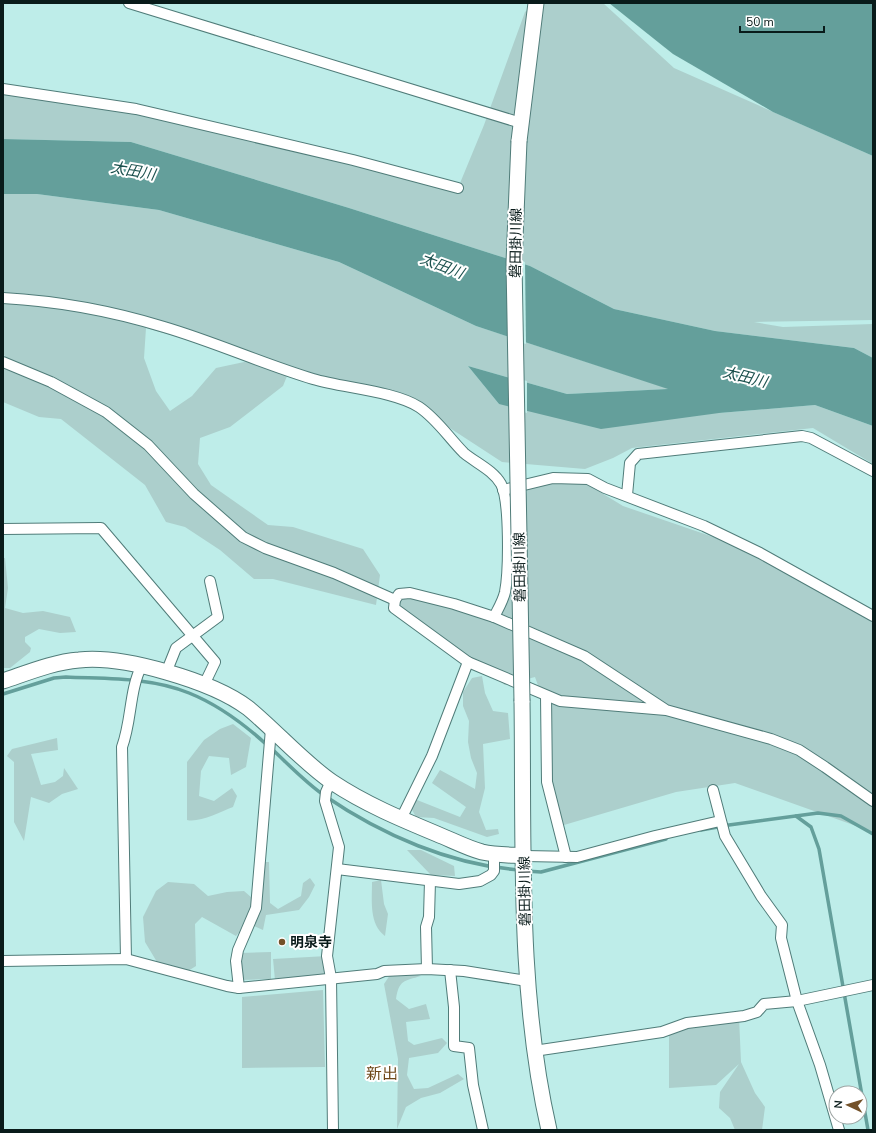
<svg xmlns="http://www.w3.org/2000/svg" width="876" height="1133" font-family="'Nunito Sans','Noto Sans JP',sans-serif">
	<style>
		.green { fill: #accfcc; fill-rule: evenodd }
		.water { fill: #649f9b }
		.pier { fill: #beede9 }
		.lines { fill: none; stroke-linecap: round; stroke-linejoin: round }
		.stream { stroke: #649f9b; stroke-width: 3.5 }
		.street-casing { stroke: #507c79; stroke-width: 12 }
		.secondary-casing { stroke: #507c79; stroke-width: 17 }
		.street { stroke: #fff; stroke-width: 10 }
		.secondary { stroke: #fff; stroke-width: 15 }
		.secondary-bridge-casing { stroke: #507c79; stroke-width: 17; stroke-linecap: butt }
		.secondary-bridge { stroke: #fff; stroke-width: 15 }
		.poi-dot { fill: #735129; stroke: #fff; stroke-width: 1.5 }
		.labels { text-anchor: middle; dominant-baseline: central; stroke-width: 4; stroke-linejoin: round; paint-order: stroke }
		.street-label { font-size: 14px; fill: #091b1a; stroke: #fff }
		.poi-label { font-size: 14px; font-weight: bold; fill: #091b1a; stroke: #fff; text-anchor: start }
		.water-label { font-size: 15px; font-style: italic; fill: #1c514e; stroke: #fff }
		.quarter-label { font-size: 16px; fill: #6d4718; stroke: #fff }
	</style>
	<rect width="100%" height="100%" fill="#beede9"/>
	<g class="green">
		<path d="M 535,3 L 603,3 L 674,68 L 873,156 L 873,320 L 754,322 L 783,327 L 873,324 L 873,358 L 854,348 L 715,331 L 614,309 L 530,266 L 349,208 L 131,142 L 3,139 L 3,93 L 46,94 L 458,188 L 484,125 L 525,12 Z"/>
		<path d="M 3,194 L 37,194 L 159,210 L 339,262 L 476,326 L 670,389 L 567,394 L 468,366 L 499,404 L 719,413 L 815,405 L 873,426 L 873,464 L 813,428 L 632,448 L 613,458 L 585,469 L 502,462 L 413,404 L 146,328 L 144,358 L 156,391 L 170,411 L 192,396 L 216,368 L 244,362 L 276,366 L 289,371 L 283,386 L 230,427 L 200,438 L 198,464 L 211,485 L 268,525 L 293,527 L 363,549 L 380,575 L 376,605 L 273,579 L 254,579 L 220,550 L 185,527 L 166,522 L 145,485 L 61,419 L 39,417 L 3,402 L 3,364 L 8,364 L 3,352 Z"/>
		<path d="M 577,478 L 623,506 L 722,540 L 814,583 L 873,620 L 873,832 L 735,783 L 676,792 L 564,825 L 547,771 L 546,708 L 535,677 L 505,685 L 394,608 L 399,594 L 494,617 L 529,483 ZM 602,670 L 653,701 L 713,723 L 634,696 Z"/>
		<path d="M 3,558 L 5,558 L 8,588 L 5,608 L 23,613 L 43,611 L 70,617 L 76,632 L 60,633 L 39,629 L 25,637 L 25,642 L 31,648 L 30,652 L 10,668 L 3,668 Z"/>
		<path d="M 482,676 L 485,693 L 493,711 L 508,713 L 510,739 L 483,744 L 485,788 L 479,812 L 486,830 L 498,829 L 499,834 L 487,837 L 434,818 L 416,817 L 411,808 L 412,798 L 460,817 L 466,807 L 432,783 L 440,770 L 475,789 L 477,773 L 471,758 L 468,742 L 469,721 L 463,706 L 463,692 L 472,678 Z"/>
		<path d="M 233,724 L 251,738 L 246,767 L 231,775 L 229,758 L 209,756 L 201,771 L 199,796 L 214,801 L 232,788 L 237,796 L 233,807 C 220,812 199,823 187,820 L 187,762 L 204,740 L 220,729 Z"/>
		<path d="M 57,738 L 58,750 L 31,754 L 41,785 L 55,782 L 63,776 L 64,768 L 78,789 L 62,794 L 49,803 L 31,797 L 24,841 L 14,822 L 14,762 L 7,756 L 12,749 Z"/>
		<path d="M 407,850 L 421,850 L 454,866 L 455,876 L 431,875 Z"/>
		<path d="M 263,862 L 269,862 L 270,903 L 278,909 L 301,896 L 303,883 L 310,878 L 315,885 L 309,897 L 299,910 L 266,915 L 263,930 L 254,926 Z"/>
		<path d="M 381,880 L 384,904 L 388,914 L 385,936 C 369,924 372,901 372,882 Z"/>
		<path d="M 168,882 L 194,884 L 208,896 L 227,892 L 244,891 L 252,898 L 251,919 L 236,936 L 202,917 L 195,924 L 196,966 L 188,971 L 157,962 L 145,942 L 143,917 L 156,891 Z"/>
		<path d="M 271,952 L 271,979 L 242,980 L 239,953 Z"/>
		<path d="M 327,956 L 324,975 L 275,980 L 273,959 Z"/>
		<path d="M 404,971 L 421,976 C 404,981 399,980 396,999 L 409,1009 L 426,1004 L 430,1019 L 406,1022 L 408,1041 L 414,1045 L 442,1038 L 447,1043 L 438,1053 L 409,1058 L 407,1075 L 414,1089 L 428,1088 L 458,1074 L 464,1079 L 440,1093 L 421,1098 L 406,1107 L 397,1129 L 398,1059 L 384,984 L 390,975 Z"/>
		<path d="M 323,990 L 325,1067 L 242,1068 L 242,997 Z"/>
		<path d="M 739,1017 L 741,1062 L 755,1093 L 765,1107 L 762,1130 L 735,1130 L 730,1118 L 719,1108 L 720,1092 L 739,1064 L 716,1085 L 669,1088 L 669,1030 Z"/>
	</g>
	<g class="water">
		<path d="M 609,3 L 873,3 L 873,156 L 773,112 L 673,54 Z"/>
		<path d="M 3,139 L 131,142 L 349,208 L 530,266 L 614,309 L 715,331 L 854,348 L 873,358 L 873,426 L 815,405 L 719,413 L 601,429 L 499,404 L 468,366 L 567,394 L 668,389 L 476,326 L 339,262 L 159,210 L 37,194 L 3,194 Z"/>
	</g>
	<g class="pier">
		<path d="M 507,256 L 525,262 L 526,344 L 509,339 Z"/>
		<path d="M 509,376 L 527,381 L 527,413 L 510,408 Z"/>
	</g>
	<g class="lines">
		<g class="stream">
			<path d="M 3,694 L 54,678 L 66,677 C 106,679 151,677 189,693 C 219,705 244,724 267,745"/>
			<path d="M 272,749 C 289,765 306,783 325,796 C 382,835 451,865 520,870"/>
			<path d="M 796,816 L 811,827 L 819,849 L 868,1130"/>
			<path d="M 701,830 L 729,825 L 818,813 L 841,816 L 873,834"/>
			<path d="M 526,871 L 541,872 L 666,839"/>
		</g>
		<g class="street-casing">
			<g id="street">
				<path d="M 129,3 L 521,123"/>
				<path d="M 3,89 L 136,109 L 353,160 L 458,188"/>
				<path d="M 3,298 C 57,301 112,311 164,327 C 215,342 263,364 313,379 C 343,388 394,391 419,407 C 437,419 449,438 464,453 C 476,463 493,470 501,484 C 510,501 509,571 505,592 C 503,601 498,609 494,617"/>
				<path d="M 3,362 L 51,382 L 106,412 L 148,445 L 194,494 L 243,537 L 265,548 L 334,573 L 395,600"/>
				<path d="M 503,490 L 553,478 L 588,479 L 605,488 L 704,526 L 760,553 L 873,616"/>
				<path d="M 627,495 L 630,463 L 638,454 L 802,436 L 811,438 L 873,471"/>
				<path d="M 3,529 L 101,528 L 215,662 L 204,685"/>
				<path d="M 166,673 L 176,648 L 218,617 L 210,581"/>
				<path d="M 546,696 L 547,782 L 566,857"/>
				<path d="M 666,710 L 584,656 L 494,617 L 454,604 L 410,593 L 399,594 L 395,600 L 394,608 L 468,662 L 560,701 L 666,710 L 771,739 L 799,750 L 825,767 L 873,801"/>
				<path d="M 331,781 L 326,792 L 325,801 L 339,847 L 327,956 L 331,978 L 333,1130"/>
				<path d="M 713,790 L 725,836 L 761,896 L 782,925 L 781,938 L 797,1001 L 820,1065 L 839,1130"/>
				<path d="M 401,819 L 432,756 L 468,662"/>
				<path d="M 525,856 L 577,857 L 655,836 L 720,821"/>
				<path d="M 337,869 L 459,884 L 480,881 L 491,875 L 494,871 L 494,854"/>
				<path d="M 126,959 L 122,747 C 132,720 129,690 142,665"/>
				<path d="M 3,961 L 126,959 L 227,986 L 239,988 L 377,974 L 384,971 L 427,969 L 464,971 L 527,981"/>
				<path d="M 427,969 L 426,927 L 429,917 L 430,881"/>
				<path d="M 450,970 L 454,1007 L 454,1046 L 469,1048 L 473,1085 L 483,1130"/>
				<path d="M 239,988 L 236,961 L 238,950 L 256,908 L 271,729"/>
				<path d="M 534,1051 L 662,1032 L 687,1023 L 744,1016 L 757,1012 L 764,1004 L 797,1001 L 873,985"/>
			</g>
		</g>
		<g class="secondary-casing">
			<g id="secondary">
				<path d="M 519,141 L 536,3"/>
				<path d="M 3,681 C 27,673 53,662 79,660 C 123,655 212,681 248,708 C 276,731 303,762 332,782 C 365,804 401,819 437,834 C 452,840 467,848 482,852 C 496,855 511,855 525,856"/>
				<path d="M 522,701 C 524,843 517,991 549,1130"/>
			</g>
		</g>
		<use href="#street" class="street"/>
		<use href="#secondary" class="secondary"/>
		<g class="secondary-bridge-casing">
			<path id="secondary-bridge" d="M 519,141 L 514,263 L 522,701"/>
		</g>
		<use href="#secondary-bridge" class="secondary-bridge"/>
	</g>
	<circle class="poi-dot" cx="282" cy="942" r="4"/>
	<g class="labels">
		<g class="street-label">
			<text transform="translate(516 243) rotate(-89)">磐田掛川線</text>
			<text transform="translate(520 567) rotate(-91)">磐田掛川線</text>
			<text transform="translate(525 891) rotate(-91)">磐田掛川線</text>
		</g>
		<g class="poi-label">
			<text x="290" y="942">明泉寺</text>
		</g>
		<g class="water-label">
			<text transform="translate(133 171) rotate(10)">太田川</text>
			<text transform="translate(442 266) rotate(21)">太田川</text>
			<text transform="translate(745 377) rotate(14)">太田川</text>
		</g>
		<g class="quarter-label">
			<text x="382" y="1074">新出</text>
		</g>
	</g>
	<rect width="876" height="1133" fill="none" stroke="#091b1a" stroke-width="8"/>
	<g transform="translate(848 1105) rotate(274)"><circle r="19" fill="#ffffff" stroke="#9da4a3"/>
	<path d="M0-3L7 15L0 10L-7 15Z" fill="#735129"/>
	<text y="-6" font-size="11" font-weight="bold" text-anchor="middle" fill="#091b1a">N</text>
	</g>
	<path d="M740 26v6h84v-6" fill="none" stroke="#091b1a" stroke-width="2"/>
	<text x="746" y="26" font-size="12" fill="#091b1a" stroke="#ffffff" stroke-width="3" paint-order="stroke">50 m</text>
</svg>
